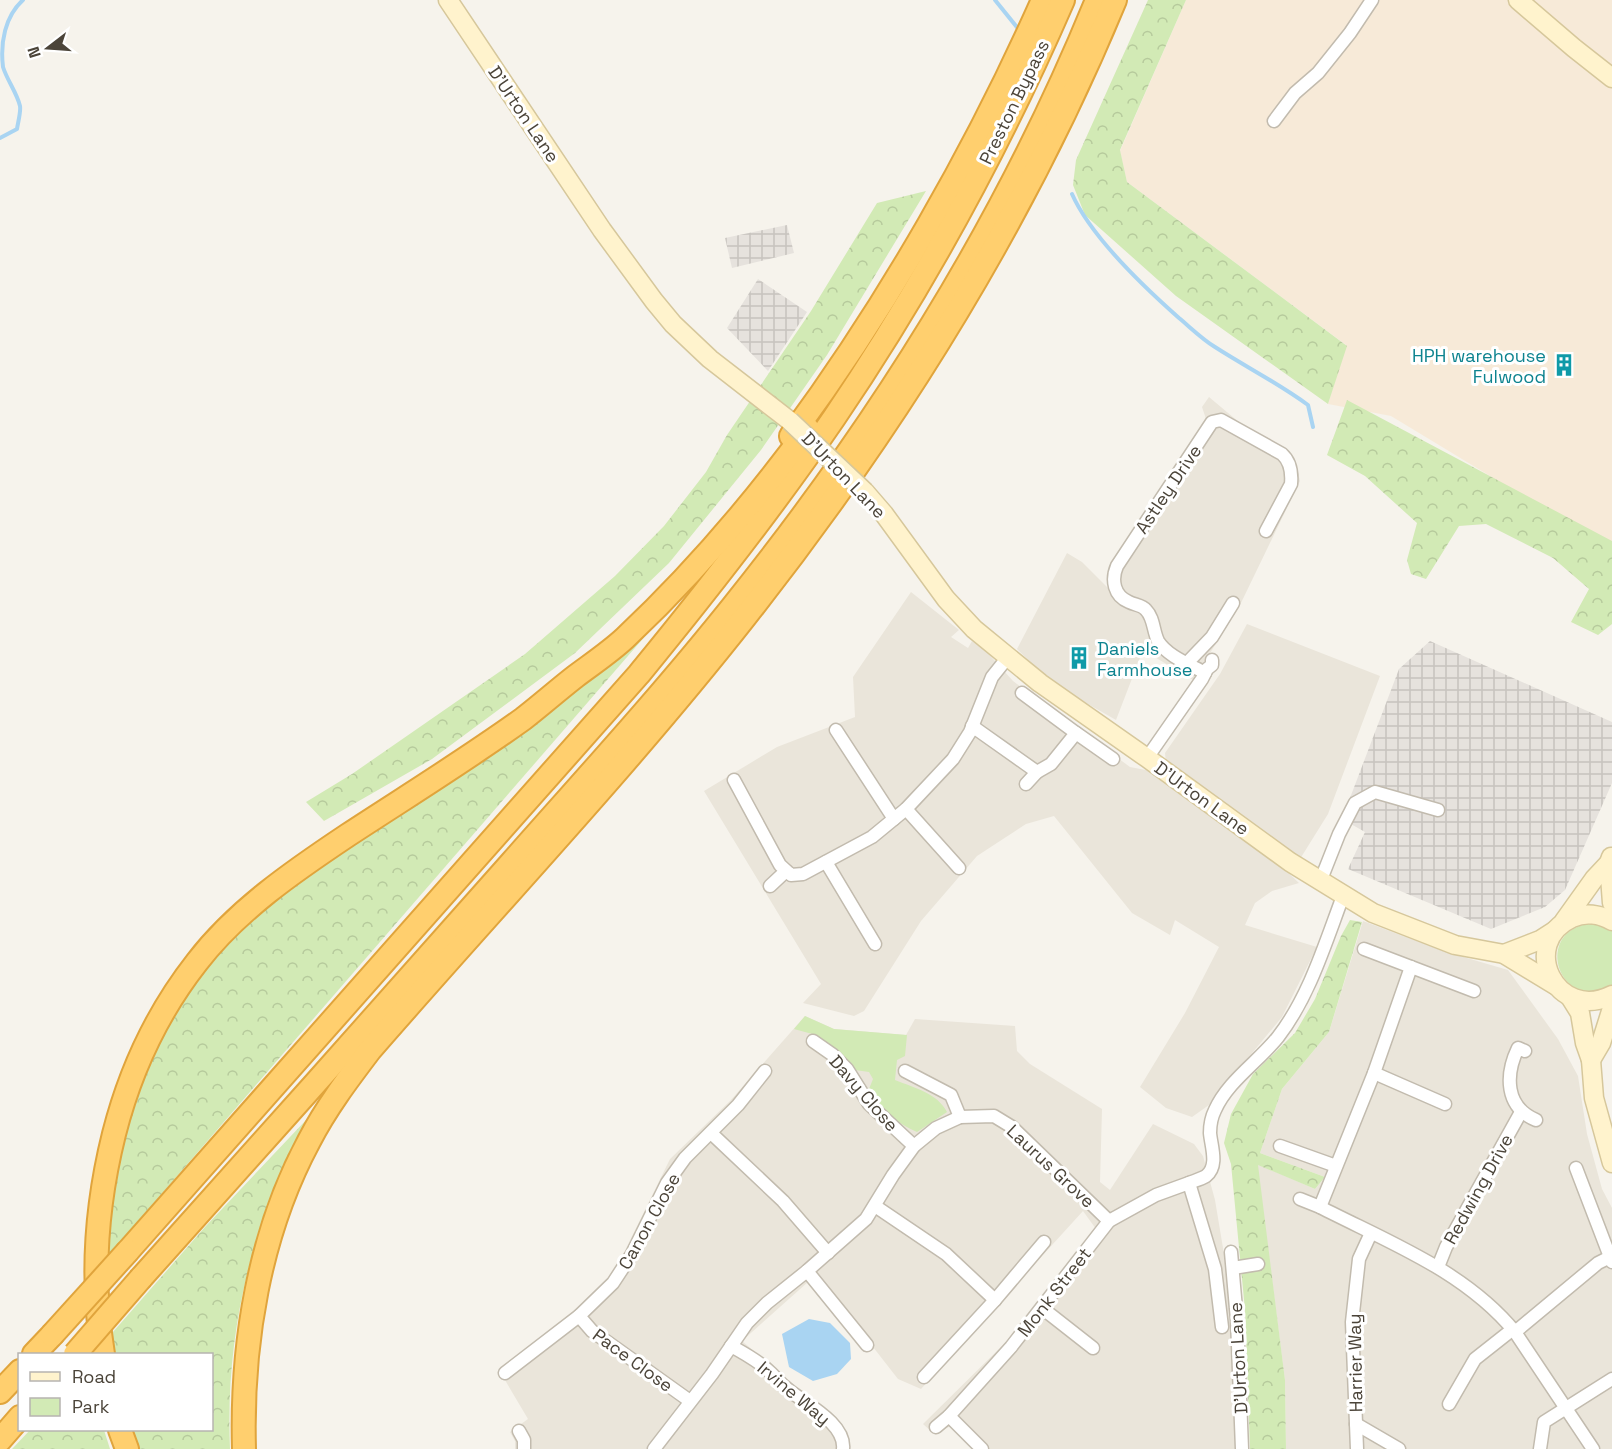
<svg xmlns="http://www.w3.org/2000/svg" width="1612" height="1449" font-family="'Space Grotesk',sans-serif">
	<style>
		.residential { fill: #eae5da }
		.commercial { fill: #f7ead8 }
		.industrial { fill: url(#industrial-grid) }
		.green { fill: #d2eab5 }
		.forest { fill: url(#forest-crowns) }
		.water { fill: #a9d4f2 }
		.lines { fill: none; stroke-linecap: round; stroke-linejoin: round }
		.stream { stroke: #a9d4f2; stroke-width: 4 }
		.street-casing { stroke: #c2bbae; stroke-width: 15 }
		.secondary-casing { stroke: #d6c79b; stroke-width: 21 }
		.highway-casing { stroke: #e0a43c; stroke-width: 26 }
		.street { stroke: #fff; stroke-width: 12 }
		.secondary { stroke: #fff3cd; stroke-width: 18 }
		.highway { stroke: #ffcf6e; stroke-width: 22 }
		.secondary-bridge-casing { stroke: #d6c79b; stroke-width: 21; stroke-linecap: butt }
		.highway-bridge-casing { stroke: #e0a43c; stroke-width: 26; stroke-linecap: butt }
		.secondary-bridge { stroke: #fff3cd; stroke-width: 18 }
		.highway-bridge { stroke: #ffcf6e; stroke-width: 22 }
		.labels { text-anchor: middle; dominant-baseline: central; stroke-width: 6; stroke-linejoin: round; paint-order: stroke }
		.street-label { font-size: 18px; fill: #4b4439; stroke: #fff }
		.culture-label { font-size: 18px; fill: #0d838f; stroke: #fff; text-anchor: end }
	</style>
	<defs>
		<pattern id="industrial-grid" width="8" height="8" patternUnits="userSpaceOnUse" patternTransform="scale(1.5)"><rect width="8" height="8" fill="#e6e2dd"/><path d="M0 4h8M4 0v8" fill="none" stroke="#c7c3be"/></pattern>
		<pattern id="forest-crowns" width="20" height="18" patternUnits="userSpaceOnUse" patternTransform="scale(1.5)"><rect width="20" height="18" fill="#d2eab5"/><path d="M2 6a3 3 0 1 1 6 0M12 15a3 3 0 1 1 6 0" fill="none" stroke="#b6ca9c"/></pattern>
	</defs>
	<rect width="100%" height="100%" fill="#f6f3ec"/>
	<g class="residential">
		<path d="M 1209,397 L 1246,428 L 1283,447 L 1296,465 L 1300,481 L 1239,607 L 1193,680 L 1143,650 L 1116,720 L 1053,684 L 1017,649 L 1067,553 L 1082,562 L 1108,588 L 1109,569 L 1169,475 L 1207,422 L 1202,407 Z"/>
		<path d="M 911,592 L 959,630 L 951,637 L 968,648 L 972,641 L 986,651 L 1013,681 L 1130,767 L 1156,772 L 1277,862 L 1299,883 L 1272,891 L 1255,903 L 1245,925 L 1317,947 L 1282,1017 L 1209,1105 L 1192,1117 L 1166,1108 L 1140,1087 L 1185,1013 L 1219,947 L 1175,920 L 1170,935 L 1132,913 L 1054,816 L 1026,824 L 977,856 L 921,921 L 864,1011 L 854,1016 L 803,1003 L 821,984 L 704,791 L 777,747 L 855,717 L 853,677 Z"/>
		<path d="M 1247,624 L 1380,676 L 1328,814 L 1300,859 L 1166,763 L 1165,753 L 1220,674 Z"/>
		<path d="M 1363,921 L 1443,951 L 1508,970 L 1558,1039 L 1578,1076 L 1587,1134 L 1602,1189 L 1612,1208 L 1612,1449 L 1286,1449 L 1285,1380 L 1257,1164 L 1315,1189 L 1325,1177 L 1260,1153 L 1282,1089 L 1329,1032 Z"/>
		<path d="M 805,1016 L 834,1029 L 906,1035 L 915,1019 L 1015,1026 L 1017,1051 L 1030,1064 L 1102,1109 L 1100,1182 L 1110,1190 L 1153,1124 L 1194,1144 L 1203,1156 L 1215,1200 L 1229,1284 L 1236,1449 L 974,1449 L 951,1426 L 934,1434 L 923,1424 L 1010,1338 L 1096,1229 L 1083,1211 L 921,1389 L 898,1379 L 873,1347 L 867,1352 L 808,1282 L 742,1341 L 813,1401 L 847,1435 L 848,1449 L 515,1449 L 515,1441 L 510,1432 L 528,1419 L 499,1370 L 594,1296 L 614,1273 L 670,1159 L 730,1101 Z"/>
	</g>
	<path class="commercial" d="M 1186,0 L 1612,0 L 1612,550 L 1391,416 L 1328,404 L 1346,345 L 1127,182 L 1120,151 Z"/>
	<g class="industrial">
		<path d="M 787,225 L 794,253 L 732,268 L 725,238 Z"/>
		<path d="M 758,279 L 807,312 L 768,371 L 727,328 Z"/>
		<path d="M 1430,641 L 1612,722 L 1612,783 L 1565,890 L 1545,907 L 1491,929 L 1348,869 L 1365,832 L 1342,819 L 1399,669 Z"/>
	</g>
	<g class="green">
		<path d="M 1594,923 L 1605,926 L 1612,931 L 1612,985 C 1560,1017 1529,928 1594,923 Z"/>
		<path d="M 805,1016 L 834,1029 L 907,1035 L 905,1056 L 897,1060 L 895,1080 C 915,1088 937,1093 947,1112 L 917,1132 C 898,1123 875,1109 869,1089 L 873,1079 L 869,1072 L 855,1070 L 816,1035 L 794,1029 Z"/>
	</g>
	<g class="forest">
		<path d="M 1148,0 L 1186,0 L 1120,150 L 1127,182 L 1347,346 L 1328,404 L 1176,296 L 1085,215 L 1073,185 L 1076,160 Z"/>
		<path d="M 926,191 L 827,355 L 761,450 L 669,563 L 575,653 L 432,759 L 324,821 L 306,802 L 352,774 L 525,654 L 615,576 L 664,526 L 706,472 L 727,435 L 811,311 L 877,203 Z"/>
		<path d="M 1347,400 L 1612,541 L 1612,624 L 1598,635 L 1571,622 L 1589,589 L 1553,558 L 1486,524 L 1459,526 L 1426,579 L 1411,574 L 1407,560 L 1417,523 L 1365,476 L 1327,455 Z"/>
		<path d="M 686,589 L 106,1258 L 114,1167 L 140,1078 L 183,996 L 240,925 Z"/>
		<path d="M 1350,920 L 1362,922 L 1329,1032 L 1282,1089 L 1260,1153 L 1325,1177 L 1315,1189 L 1258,1165 L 1285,1380 L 1286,1449 L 1250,1449 L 1245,1310 L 1231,1164 L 1224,1143 L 1231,1114 L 1253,1074 L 1295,1033 L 1315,999 L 1341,936 Z"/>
		<path d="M 307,1119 C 252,1224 225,1330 230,1449 L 136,1449 L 129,1430 L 212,1430 L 212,1354 L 109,1354 L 106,1340 L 205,1227 Z"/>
		<path d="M 30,1430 L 104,1430 L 110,1449 L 12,1449 Z"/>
	</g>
	<path class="water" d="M 809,1319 L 830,1323 L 850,1343 L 851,1359 L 837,1374 L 813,1381 L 789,1367 L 782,1334 Z"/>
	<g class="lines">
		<g class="stream">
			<path d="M 995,0 L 1020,31"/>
			<path d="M 0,138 L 17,129 C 18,122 21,112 20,106 C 17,93 7,80 3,67 C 0,43 5,16 23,0"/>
			<path d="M 1072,194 C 1091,237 1144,287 1179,318 C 1191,328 1202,339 1215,347 C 1246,367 1278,383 1308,405 L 1313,427"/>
		</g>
		<g class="street-casing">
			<g id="street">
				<path d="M 1274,121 L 1295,93 L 1318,73 L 1350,33 L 1372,0"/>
				<path d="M 1187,663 L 1212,637 L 1233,603"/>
				<path d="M 1205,673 C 1191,665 1167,656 1158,641 C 1153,631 1154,618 1146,610 C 1142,605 1135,605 1129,602 C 1114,596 1111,580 1117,566 L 1212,422 L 1221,420 L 1282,454 C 1291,462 1292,473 1291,484 L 1266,531"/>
				<path d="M 1022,693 L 1076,733 L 1051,764 L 1037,772"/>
				<path d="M 972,726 L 1037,772 L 1026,784"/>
				<path d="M 836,730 L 894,819"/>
				<path d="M 1076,733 L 1113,759"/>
				<path d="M 1147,758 L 1202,679 L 1207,669 L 1212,665 L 1212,660"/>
				<path d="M 734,780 L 780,865 L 791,875 L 803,874 L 872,837 L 906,809 L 953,759 L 970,732 L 992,677 L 1008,657"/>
				<path d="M 906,809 L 959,868"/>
				<path d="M 826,862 L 875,944"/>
				<path d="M 1320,882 L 1339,834 L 1355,803 L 1375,792 L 1438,810"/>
				<path d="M 770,886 L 786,871"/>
				<path d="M 1364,949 L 1474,991"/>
				<path d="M 813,1041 L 833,1055 L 847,1069 L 869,1104 L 914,1146"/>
				<path d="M 1525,1051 L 1518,1048 C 1505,1075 1505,1107 1536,1120"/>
				<path d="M 905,1071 L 951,1095 L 960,1117"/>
				<path d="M 1374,1073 L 1445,1104"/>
				<path d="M 711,1133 L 783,1201 L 828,1253"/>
				<path d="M 1280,1146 L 1336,1166"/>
				<path d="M 1576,1168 L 1612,1262"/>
				<path d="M 1189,1183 C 1194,1181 1201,1179 1206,1176 C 1219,1166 1211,1146 1210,1133 C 1210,1126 1212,1116 1215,1110 C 1228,1081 1258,1062 1278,1037 C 1309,997 1325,944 1343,896"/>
				<path d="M 1300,1199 L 1320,1207 C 1388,1242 1465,1271 1515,1332 L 1593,1449"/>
				<path d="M 875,1206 L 946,1254 L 995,1300"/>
				<path d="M 1320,1207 L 1374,1073 L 1411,967"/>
				<path d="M 1231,1252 L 1237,1320 L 1242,1449"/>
				<path d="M 1438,1267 L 1446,1247 L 1521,1112"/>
				<path d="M 1233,1268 L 1258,1264"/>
				<path d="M 807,1271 L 867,1345"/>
				<path d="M 1042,1308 L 1093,1348"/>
				<path d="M 579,1316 L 592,1331 L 690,1401"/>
				<path d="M 1515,1332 L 1598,1263 L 1610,1257"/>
				<path d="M 731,1346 C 745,1354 759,1361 771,1373 C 775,1377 779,1382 784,1386 C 801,1402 846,1422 843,1449"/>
				<path d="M 505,1373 L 579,1316 L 613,1283 L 632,1254 L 667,1183 L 685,1158 L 738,1105 L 765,1071"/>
				<path d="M 924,1377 L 995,1300 L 1044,1242"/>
				<path d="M 1449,1404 L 1475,1359 L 1513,1329"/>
				<path d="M 949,1416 L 982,1449"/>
				<path d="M 1356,1424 L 1399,1449"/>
				<path d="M 936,1427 L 949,1416 L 1011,1347 L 1109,1221 L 1156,1195 L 1189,1183 L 1215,1269 L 1222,1327"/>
				<path d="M 519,1431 L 524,1440 L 524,1449"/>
				<path d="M 654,1449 L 712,1374 L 747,1323 L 767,1303 L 807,1271 L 866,1219 L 893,1175 L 914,1146 L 936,1128 L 960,1117 L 994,1116 L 1012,1127 L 1109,1221"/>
				<path d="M 1357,1449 L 1352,1322 L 1359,1259 L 1371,1233"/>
				<path d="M 1540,1449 L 1544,1422 L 1612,1379"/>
			</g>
		</g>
		<g class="secondary-casing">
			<g id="secondary">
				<path d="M 448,0 L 602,230 L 654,301 L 673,324 L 710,359 L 790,421"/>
				<path d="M 1518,0 L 1574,48 L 1612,78"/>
				<path d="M 865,492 L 884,514 L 946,599 L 974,629 L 1040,683 L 1147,758 L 1290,862 L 1373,913 L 1455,945 L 1504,954 L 1555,985"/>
				<path d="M 1611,857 L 1609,863 L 1612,903"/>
				<path d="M 1564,921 L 1594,879 L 1609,863"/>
				<path d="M 1612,921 C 1600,914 1585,912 1572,918 C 1518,943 1556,1023 1612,995"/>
				<path d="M 1504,954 L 1540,940 L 1554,931"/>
				<path d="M 1570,997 L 1580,1013 L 1585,1043 L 1591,1060 L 1594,1098 L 1612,1163"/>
				<path d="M 1591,1060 L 1601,1043 L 1612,1008"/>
			</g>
		</g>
		<g class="highway-casing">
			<g id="highway">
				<path d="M 791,436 C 889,303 976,151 1043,0"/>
				<path d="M 128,1251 L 639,674 C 707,591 773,507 834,418 C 923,287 1000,145 1063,0"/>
				<path d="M 141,1278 C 265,1140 388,1002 511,863 C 586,778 662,695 733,606 C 880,423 1008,219 1097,0"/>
				<path d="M 34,1354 L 52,1335"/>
				<path d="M 103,1354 C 91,1281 96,1206 114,1134 C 130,1071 157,1013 197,962 C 237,910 294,871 348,835 C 406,797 466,760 523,719 C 541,705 558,690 576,676 C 592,664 610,652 625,638 C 693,574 753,504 808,429"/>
				<path d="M 0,1392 L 20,1371"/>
				<path d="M 120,1430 L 127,1449"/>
				<path d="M 0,1440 L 20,1417"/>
				<path d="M 244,1449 C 241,1344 259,1234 309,1141 C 326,1108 348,1079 370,1050 C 495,906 627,767 745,617 C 895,427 1022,225 1115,0"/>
			</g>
		</g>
		<use href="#street" class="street"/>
		<use href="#secondary" class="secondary"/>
		<use href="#highway" class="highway"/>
		<g class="secondary-bridge-casing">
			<path id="secondary-bridge" d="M 790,421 L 865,492"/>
		</g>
		<g class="highway-bridge-casing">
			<g id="highway-bridge">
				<path d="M 52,1335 L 128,1251"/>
				<path d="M 75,1354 L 141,1278"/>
			</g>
		</g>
		<use href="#secondary-bridge" class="secondary-bridge"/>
		<use href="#highway-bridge" class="highway-bridge"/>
	</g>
	<defs>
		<g id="building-bare" transform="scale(1.8)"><path d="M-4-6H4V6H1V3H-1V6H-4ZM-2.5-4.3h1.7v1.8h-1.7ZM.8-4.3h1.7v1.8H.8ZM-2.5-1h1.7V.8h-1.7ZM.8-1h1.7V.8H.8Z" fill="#0f9aa8" stroke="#fff" stroke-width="2.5" paint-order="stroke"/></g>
	</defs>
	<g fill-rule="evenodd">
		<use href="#building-bare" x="1564" y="365"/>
		<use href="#building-bare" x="1079" y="658"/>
	</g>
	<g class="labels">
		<g class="street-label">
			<text transform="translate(1014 102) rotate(-64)">Preston Bypass</text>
			<text transform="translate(524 114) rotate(56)">D'Urton Lane</text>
			<text transform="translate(844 475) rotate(46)">D'Urton Lane</text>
			<text transform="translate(1168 489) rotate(-56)">Astley Drive</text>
			<text transform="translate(1202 798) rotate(36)">D'Urton Lane</text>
			<text transform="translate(864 1093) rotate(49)">Davy Close</text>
			<text transform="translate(1051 1166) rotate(43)">Laurus Grove</text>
			<text transform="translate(1478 1189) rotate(-61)">Redwing Drive</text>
			<text transform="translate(649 1221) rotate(-61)">Canon Close</text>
			<text transform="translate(1054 1292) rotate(-52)">Monk Street</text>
			<text transform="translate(1238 1358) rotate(-93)">D'Urton Lane</text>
			<text transform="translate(633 1360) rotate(36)">Pace Close</text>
			<text transform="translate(1355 1363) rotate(-91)">Harrier Way</text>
			<text transform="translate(794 1393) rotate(40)">Irvine Way</text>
		</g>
		<g class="culture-label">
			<text x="1546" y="355">HPH warehouse<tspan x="1546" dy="21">Fulwood</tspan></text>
			<text x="1097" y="648" text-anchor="start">Daniels<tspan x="1097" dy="21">Farmhouse</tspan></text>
		</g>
	</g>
	<rect x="18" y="1353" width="195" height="78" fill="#ffffff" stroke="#b7b4b0" stroke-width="1.5"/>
	<rect x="30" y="1372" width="30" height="9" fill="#fff3cd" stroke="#b7b4b0" stroke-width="1.5"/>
	<text x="72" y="1383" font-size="18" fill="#4b4439">Road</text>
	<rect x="30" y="1398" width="30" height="18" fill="#d2eab5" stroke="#b7b4b0" stroke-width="1.5"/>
	<text x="72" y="1413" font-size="18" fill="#4b4439">Park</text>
	<g transform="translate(48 48) rotate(253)" stroke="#ffffff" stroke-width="4.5" paint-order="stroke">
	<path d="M0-4.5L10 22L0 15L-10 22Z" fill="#4b4439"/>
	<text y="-9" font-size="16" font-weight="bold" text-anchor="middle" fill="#4b4439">N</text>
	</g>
</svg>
